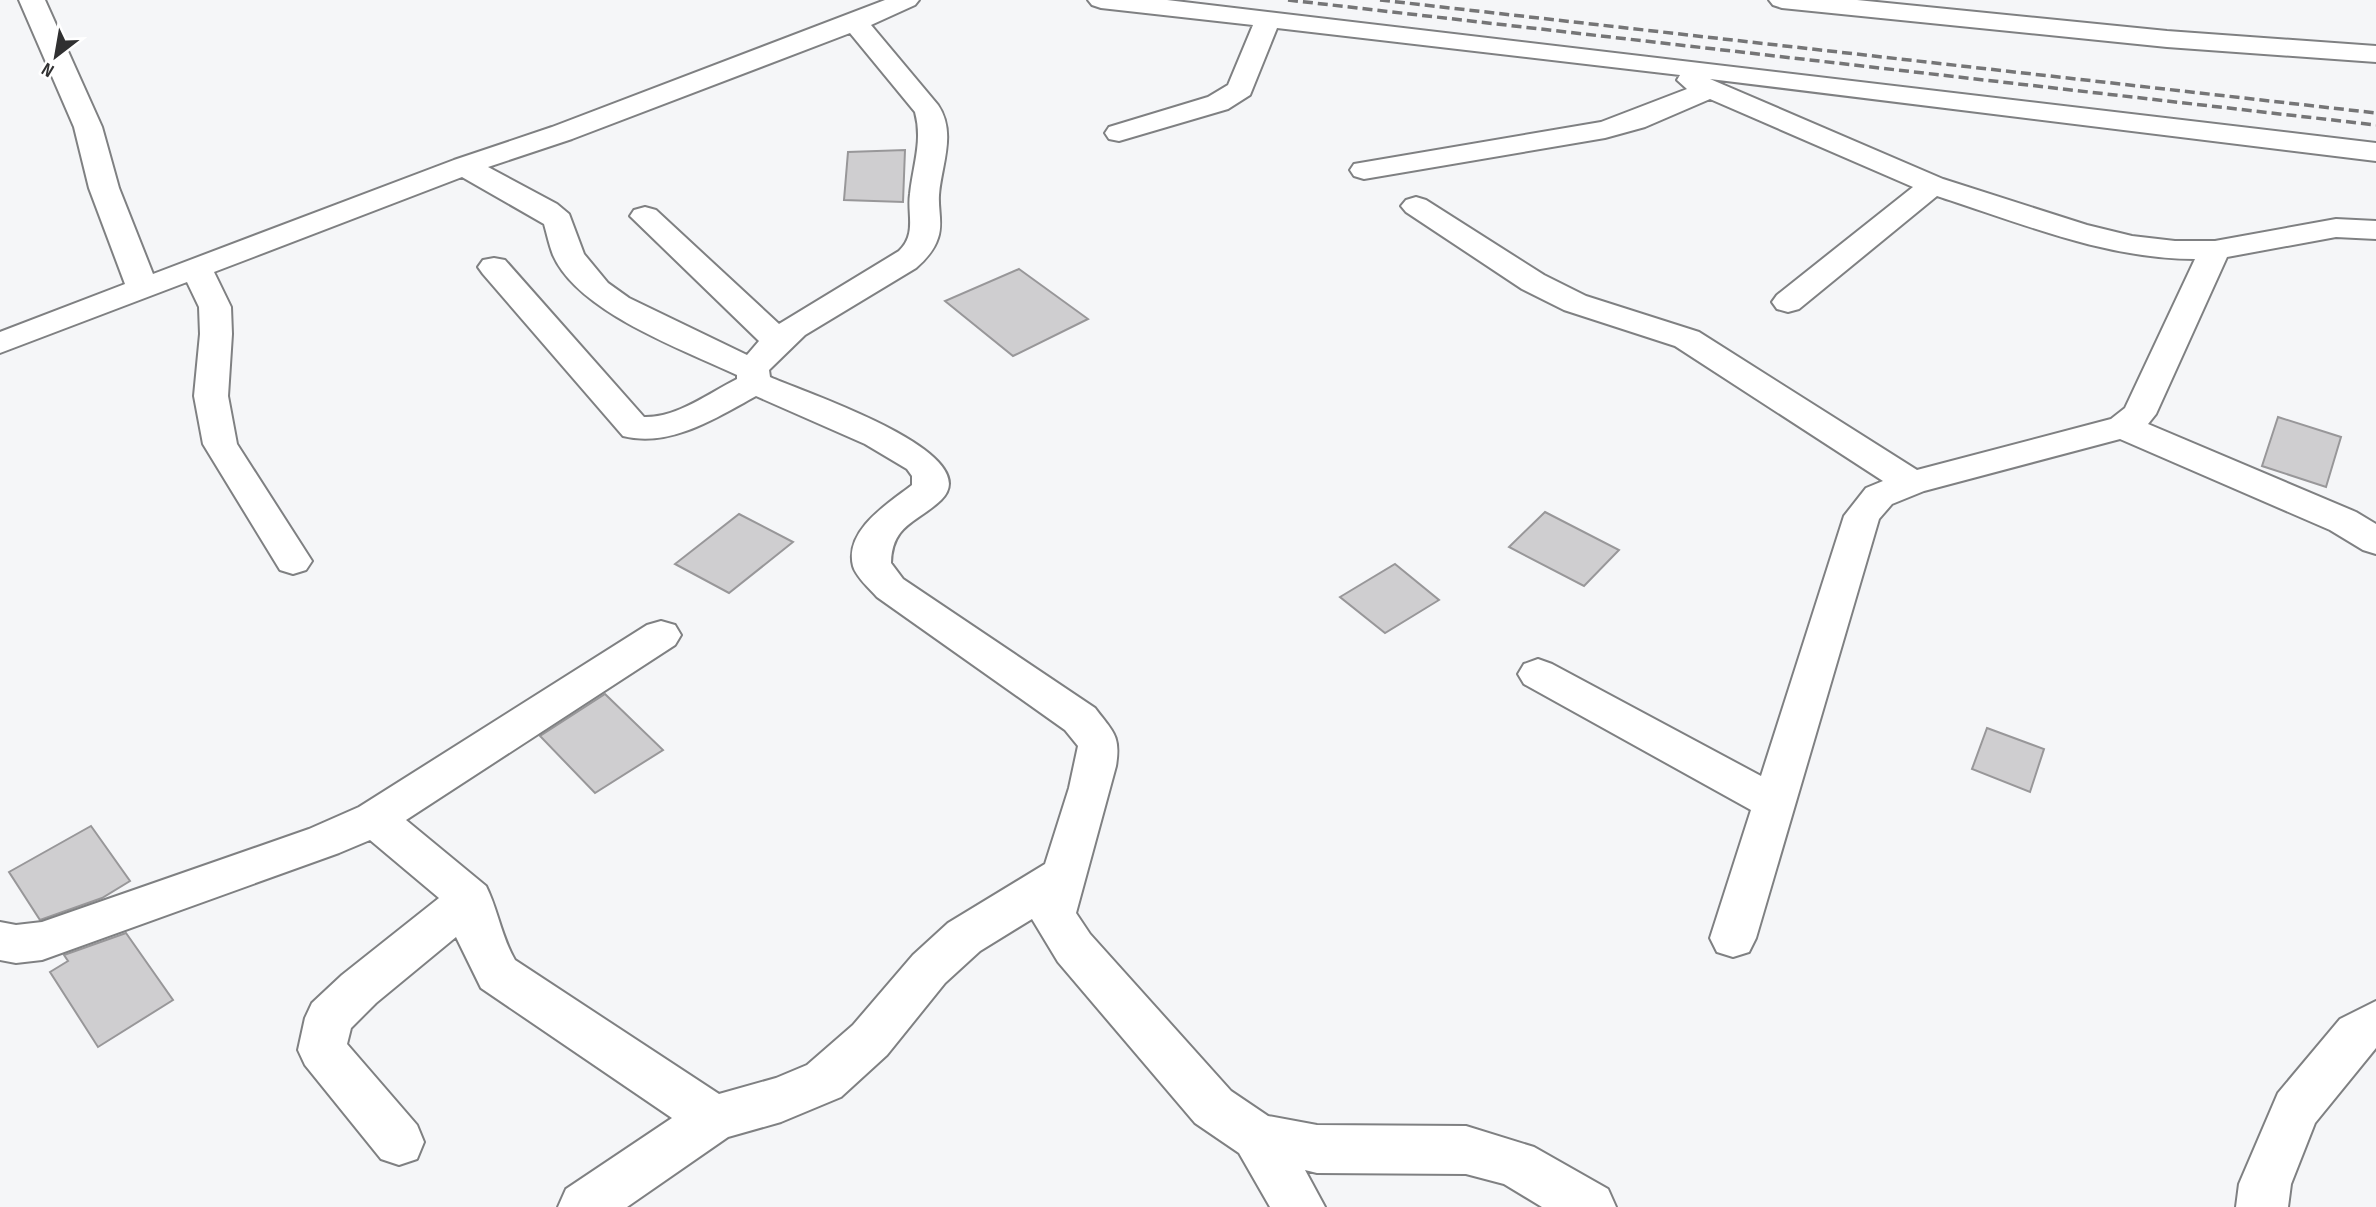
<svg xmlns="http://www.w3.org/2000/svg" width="2376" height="1207" font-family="'Sofia Sans Condensed',sans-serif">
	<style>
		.building { fill: #cfced0; stroke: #989799; stroke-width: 2 }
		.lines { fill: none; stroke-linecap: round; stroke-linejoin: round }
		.minor-casing { stroke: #7f8082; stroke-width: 4 }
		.minor { fill: #fff; fill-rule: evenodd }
		.rail { stroke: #757576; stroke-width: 3.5; stroke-dasharray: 10 5; stroke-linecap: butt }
	</style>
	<rect width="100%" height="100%" fill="#f5f6f8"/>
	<g class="building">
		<path d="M 905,150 L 903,202 L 844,200 L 848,152 Z"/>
		<path d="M 1019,269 L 1088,319 L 1013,356 L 945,301 Z"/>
		<path d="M 2278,417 L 2341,437 L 2326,487 L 2262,466 Z"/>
		<path d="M 1545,512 L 1619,550 L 1584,586 L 1509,547 Z"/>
		<path d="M 739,514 L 793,542 L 729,593 L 675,564 Z"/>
		<path d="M 1395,564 L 1439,600 L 1385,633 L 1340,597 Z"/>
		<path d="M 605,694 L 663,750 L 595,793 L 540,736 Z"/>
		<path d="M 1987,728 L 2044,749 L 2030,792 L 1972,769 Z"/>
		<path d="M 91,826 L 130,881 L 102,898 L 40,920 L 9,872 Z"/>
		<path d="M 126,933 L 173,1000 L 98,1047 L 50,972 L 68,961 L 64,955 Z"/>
	</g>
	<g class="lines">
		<g class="minor-casing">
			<g id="minor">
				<path d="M 19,0 L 45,0 L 102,127 L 119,188 L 153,274 L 454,160 L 552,127 L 885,0 L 919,0 L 915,5 L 871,25 L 938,105 C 957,133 941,166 939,195 C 938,210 943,224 938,238 C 934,251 925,260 916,268 L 805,335 L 769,370 L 770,377 C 797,390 990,452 941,500 C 917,523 892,524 891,563 L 903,579 L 1095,708 C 1113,732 1121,735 1116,766 L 1076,913 L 1090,934 L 1231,1091 L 1268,1116 L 1317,1125 L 1466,1126 L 1534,1147 L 1608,1189 L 1616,1207 L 1542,1207 L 1504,1184 L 1466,1174 L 1317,1173 L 1305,1170 L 1325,1207 L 1270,1207 L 1239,1153 L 1195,1123 L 1058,962 L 1032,919 L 980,951 L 945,983 L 887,1055 L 841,1097 L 781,1122 L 728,1137 L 627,1207 L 558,1207 L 566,1189 L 672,1118 L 481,988 L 456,937 L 376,1003 L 351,1028 L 347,1044 L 417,1125 L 424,1142 L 417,1159 L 399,1165 L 381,1159 L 305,1065 L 298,1050 L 305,1018 L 312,1003 L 342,975 L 439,898 L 370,840 L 339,853 L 42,960 L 16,963 L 0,960 L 0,922 L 16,925 L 42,922 L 309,829 L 359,807 L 647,625 L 661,621 L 675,625 L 681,635 L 675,645 L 406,820 L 486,886 C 498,910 501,936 515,960 L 719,1094 L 776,1078 L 807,1065 L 853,1025 L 913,955 L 948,923 L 1045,864 L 1069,788 L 1078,746 L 1065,730 L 877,597 C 870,589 856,577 853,566 C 844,530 889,503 912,485 L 912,476 L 907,469 L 865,444 L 756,396 C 716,418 670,448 623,436 L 483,274 L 478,267 L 483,260 L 494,258 L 505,260 L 644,417 C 677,418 709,393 737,379 L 737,375 C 682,349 578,312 553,255 C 549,245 547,234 544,224 L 462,177 L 214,272 L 231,307 L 232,334 L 228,396 L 237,444 L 312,561 L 306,570 L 293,574 L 280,570 L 203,444 L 194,396 L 200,334 L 199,307 L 187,282 L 0,353 L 0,332 L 125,284 L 89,188 L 74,127 ZM 850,33 L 915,112 C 923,141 913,165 910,194 C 907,214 917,234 899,251 L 779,324 L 656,210 L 645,207 L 634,210 L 630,216 L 759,341 L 747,355 L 629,298 L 608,283 L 584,254 L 569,214 L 557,204 L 488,167 L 572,139 Z"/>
				<path d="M 1088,0 L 1167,0 L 2376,143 L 2376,161 L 1710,79 L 1943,179 L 2087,225 L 2132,236 L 2175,241 L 2215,241 L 2336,219 L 2376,221 L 2376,239 L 2336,237 L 2227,257 L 2156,414 L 2148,424 L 2356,512 L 2376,524 L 2376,554 L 2363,550 L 2330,530 L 2120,439 L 1924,491 L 1892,504 L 1879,519 L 1756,938 L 1749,952 L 1733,957 L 1717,952 L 1710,938 L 1751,810 L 1524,684 L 1518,674 L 1524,664 L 1538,659 L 1552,664 L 1761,776 L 1844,516 L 1866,488 L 1883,481 L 1675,346 L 1564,310 L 1522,289 L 1406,212 L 1401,206 L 1406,200 L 1416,197 L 1426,200 L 1544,275 L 1586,296 L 1699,332 L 1917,470 L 2111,419 L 2125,408 L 2195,259 C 2106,259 2021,223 1937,196 L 1799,309 L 1788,312 L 1777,309 L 1772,302 L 1777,295 L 1913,187 L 1710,99 L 1645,127 L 1605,138 L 1364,179 L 1354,176 L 1350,170 L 1354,164 L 1601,122 L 1687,89 L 1677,80 L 1680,75 L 1277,28 L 1250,95 L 1228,109 L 1119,141 L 1109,139 L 1105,133 L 1109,127 L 1208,97 L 1228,85 L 1253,25 L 1101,8 L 1092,5 Z"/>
				<path d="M 1769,0 L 1857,0 L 2167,31 L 2376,46 L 2376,62 L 2167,47 L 1782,8 L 1773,5 Z"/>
				<path d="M 2376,1001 L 2376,1048 L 2315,1123 L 2291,1184 L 2288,1207 L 2236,1207 L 2239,1184 L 2278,1093 L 2340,1019 Z"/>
			</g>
		</g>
		<use href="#minor" class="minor"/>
		<g class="rail">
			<path d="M 1288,0 L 2376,125"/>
			<path d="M 1380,0 L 2376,113"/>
		</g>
	</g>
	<g transform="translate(56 56) rotate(211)" stroke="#ffffff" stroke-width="5" paint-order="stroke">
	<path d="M0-5L12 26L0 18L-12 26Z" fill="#303031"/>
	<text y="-10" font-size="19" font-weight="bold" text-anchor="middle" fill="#303031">N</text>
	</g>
</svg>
